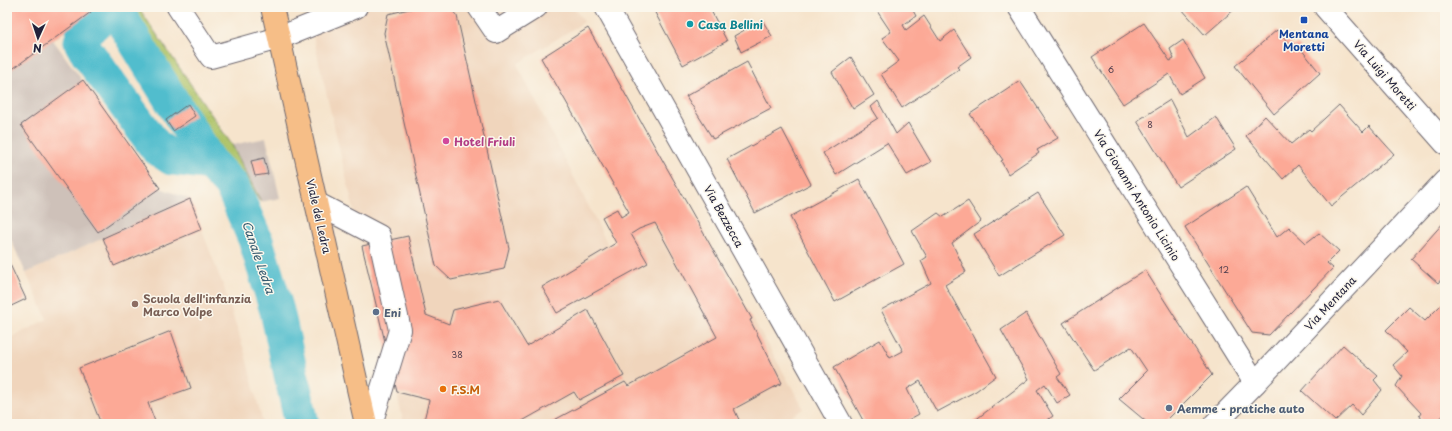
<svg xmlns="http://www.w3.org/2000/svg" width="1452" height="431" font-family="'Playpen Sans',sans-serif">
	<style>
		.built { fill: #f0d5bc }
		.industrial { fill: #cec1b9 }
		.green { fill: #adc367; stroke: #687251 }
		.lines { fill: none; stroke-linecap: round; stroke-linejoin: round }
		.canal { stroke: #51bdcd; stroke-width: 35 }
		.building { fill: #fca996 }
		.minor-casing { stroke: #6c666e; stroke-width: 24 }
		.major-casing { stroke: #6c666e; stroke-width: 24 }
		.minor { stroke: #fff; stroke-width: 22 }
		.major { stroke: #f6be87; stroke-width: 22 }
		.transit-dot { fill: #1a4fb4; stroke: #fbf7ec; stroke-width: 1.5 }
		.culture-dot { fill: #0f9aa8; stroke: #fbf7ec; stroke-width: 1.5 }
		.hotel-dot { fill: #d1479c; stroke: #fbf7ec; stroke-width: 1.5 }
		.education-dot { fill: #8d6e63; stroke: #fbf7ec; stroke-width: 1.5 }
		.service-dot { fill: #5c6f8a; stroke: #fbf7ec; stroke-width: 1.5 }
		.food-dot { fill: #e8710a; stroke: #fbf7ec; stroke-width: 1.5 }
		.labels { text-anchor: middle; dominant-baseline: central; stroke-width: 3; stroke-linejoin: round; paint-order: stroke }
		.number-label { font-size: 9px; fill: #584452 }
		.culture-label { font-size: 11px; font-weight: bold; fill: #0d838f; stroke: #fbf7ec; text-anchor: start }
		.transit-label { font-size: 11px; font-weight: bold; fill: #164399; stroke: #fbf7ec }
		.street-label { font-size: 11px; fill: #22223b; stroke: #fbf7ec }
		.hotel-label { font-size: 11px; font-weight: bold; fill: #b23c85; stroke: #fbf7ec; text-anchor: start }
		.education-label { font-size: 11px; font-weight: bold; fill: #785e54; stroke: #fbf7ec; text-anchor: start }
		.service-label { font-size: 11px; font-weight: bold; fill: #4e5e75; stroke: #fbf7ec; text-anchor: start }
		.food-label { font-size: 11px; font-weight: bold; fill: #c56008; stroke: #fbf7ec; text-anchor: start }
		.water-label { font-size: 12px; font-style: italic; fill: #32586e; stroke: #fbf7ec }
	</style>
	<rect width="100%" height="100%" fill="#fbf7ec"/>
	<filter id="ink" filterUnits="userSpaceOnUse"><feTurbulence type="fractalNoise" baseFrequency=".025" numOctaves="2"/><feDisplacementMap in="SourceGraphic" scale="8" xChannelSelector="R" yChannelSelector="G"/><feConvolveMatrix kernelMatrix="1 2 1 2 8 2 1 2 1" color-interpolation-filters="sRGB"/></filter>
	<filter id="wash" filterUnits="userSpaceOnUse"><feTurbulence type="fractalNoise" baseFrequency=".012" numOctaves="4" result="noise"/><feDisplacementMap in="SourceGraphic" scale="16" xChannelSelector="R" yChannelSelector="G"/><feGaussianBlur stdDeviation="0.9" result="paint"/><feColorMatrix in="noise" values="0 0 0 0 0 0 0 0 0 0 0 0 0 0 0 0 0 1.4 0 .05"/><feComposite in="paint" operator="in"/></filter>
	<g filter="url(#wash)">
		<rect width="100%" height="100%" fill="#f6e4cc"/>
		<g class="built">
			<path d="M 341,7 L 574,7 L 584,22 L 517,64 L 609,247 L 639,229 L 655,223 L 688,204 L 804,409 L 777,424 L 646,424 L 645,422 L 641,424 L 404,424 L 309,19 Z"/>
			<path d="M 190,199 L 224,288 L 244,350 L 263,424 L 7,424 L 7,340 L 47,319 L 26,273 Z"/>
		</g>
		<g class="industrial">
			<path d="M 7,7 L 87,7 L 91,12 L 53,40 L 160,188 L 190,199 L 26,273 L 7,231 Z"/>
			<path d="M 266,138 L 280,198 L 261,202 L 232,145 Z"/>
		</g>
		<path class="green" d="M 122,7 L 138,7 L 232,145 L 261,202 L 195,116 Z"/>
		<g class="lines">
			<g class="canal">
				<path d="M 110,7 L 110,9 L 84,33 L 81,42 L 88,54 L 156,147 L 172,158 L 210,163 L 232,186 L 256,241 L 277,311 L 302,424"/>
				<path d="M 114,7 L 210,163"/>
			</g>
		</g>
		<g id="blocks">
			<g class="building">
				<path d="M 7,7 L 87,7 L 91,12 L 7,73 Z"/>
				<path d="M 306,7 L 341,7 L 309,19 Z"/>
				<path d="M 418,7 L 449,7 L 457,16 L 509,248 L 504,269 L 451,280 L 436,266 L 384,33 L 388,14 Z"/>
				<path d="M 652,7 L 709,7 L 727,41 L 683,65 Z"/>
				<path d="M 877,7 L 911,7 L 916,16 L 903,25 L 906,30 L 924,16 L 940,41 L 954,30 L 971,57 L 957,67 L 959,69 L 902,108 L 881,74 L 899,61 L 882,38 L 891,32 L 875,8 Z"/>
				<path d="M 1180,7 L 1237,7 L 1205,35 Z"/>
				<path d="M 762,20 L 772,36 L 741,52 L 734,36 Z"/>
				<path d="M 1144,23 L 1170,61 L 1174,59 L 1170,49 L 1183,40 L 1205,78 L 1180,94 L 1169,74 L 1123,104 L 1092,57 Z"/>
				<path d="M 588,28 L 752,319 L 750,320 L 782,383 L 734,409 L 741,424 L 646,424 L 645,422 L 641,424 L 547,424 L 625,382 L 628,386 L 717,337 L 655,223 L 639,229 L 631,234 L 648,263 L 557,313 L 542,287 L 616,243 L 602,217 L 617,209 L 621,217 L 629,212 L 541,58 Z"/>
				<path d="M 1277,30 L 1293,47 L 1297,44 L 1320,73 L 1274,114 L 1235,66 Z"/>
				<path d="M 851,57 L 874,95 L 853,109 L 832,72 Z"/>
				<path d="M 747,62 L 771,108 L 713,139 L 686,96 Z"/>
				<path d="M 83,80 L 160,188 L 98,232 L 21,125 Z"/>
				<path d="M 1020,81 L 1058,138 L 1037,150 L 1039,153 L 1008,174 L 1001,161 L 1003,160 L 970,114 Z"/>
				<path d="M 1170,100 L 1189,137 L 1216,117 L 1236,149 L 1178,187 L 1137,121 Z"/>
				<path d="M 878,101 L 896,134 L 908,123 L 931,162 L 907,175 L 887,143 L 836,175 L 823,153 L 878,118 L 871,107 Z"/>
				<path d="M 188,104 L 195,116 L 173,131 L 166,120 Z"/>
				<path d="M 1339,105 L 1363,132 L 1369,126 L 1394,154 L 1331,206 L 1298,165 L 1283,179 L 1246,136 L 1265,116 L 1291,144 L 1309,129 L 1311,131 Z"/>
				<path d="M 782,129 L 811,184 L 755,213 L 727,159 Z"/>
				<path d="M 264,158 L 268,174 L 255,176 L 251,161 Z"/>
				<path d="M 859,179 L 904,264 L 835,302 L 790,217 Z"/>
				<path d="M 1246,187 L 1277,237 L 1289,227 L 1306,243 L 1319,233 L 1339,251 L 1327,263 L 1333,268 L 1269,335 L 1252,333 L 1185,227 Z"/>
				<path d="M 1038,193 L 1065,235 L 999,276 L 974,234 Z"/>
				<path d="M 190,199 L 202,229 L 114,266 L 103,238 Z"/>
				<path d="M 968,201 L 981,221 L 952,243 L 966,272 L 945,285 L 996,376 L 976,391 L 937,412 L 920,381 L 907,389 L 919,414 L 901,424 L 865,424 L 834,367 L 880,340 L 890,358 L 903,351 L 881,310 L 931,283 L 921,261 L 927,257 L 912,231 L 938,213 L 943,217 Z"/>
				<path d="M 1445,221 L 1445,275 L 1438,283 L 1411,259 Z"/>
				<path d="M 408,236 L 426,315 L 449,324 L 453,310 L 499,299 L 527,346 L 588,310 L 624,376 L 579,400 L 574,392 L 517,424 L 423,424 L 429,400 L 397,392 L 362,246 Z"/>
				<path d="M 7,258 L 26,299 L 7,308 Z"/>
				<path d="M 1145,270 L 1212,375 L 1163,424 L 1149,424 L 1119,399 L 1147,371 L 1131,347 L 1094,370 L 1063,323 Z"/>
				<path d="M 1443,303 L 1445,305 L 1445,414 L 1434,424 L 1424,424 L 1419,416 L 1421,413 L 1396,386 L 1402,376 L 1393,365 L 1407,352 L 1386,330 L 1409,307 L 1425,321 Z"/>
				<path d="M 1026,313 L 1061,374 L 1057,377 L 1070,395 L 1057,403 L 1045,384 L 1037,390 L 1053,416 L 1042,424 L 970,424 L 1029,379 L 1001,330 Z"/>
				<path d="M 171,331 L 191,388 L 148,403 L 156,424 L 101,424 L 79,368 Z"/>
				<path d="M 1343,345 L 1378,376 L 1374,380 L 1382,390 L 1361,415 L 1352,405 L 1335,421 L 1302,391 Z"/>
			</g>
		</g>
	</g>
	<g filter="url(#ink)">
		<use href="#blocks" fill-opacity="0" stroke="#6c666e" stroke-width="1"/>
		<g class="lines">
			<g class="minor-casing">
				<g id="minor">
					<path d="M 178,7 L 211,57 L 279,38 L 356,7"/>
					<path d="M 479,7 L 496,32 L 536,7"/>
					<path d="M 606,7 L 841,424"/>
					<path d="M 1019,7 L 1255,383"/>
					<path d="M 1325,7 L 1445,143"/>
					<path d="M 316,203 L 379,236 L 400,330 L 371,424"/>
					<path d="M 1215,424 L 1255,383 L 1445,181"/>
				</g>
			</g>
			<g class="major-casing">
				<path id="major" d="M 272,7 L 366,424"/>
			</g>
			<use href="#minor" class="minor"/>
			<use href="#major" class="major"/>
		</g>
	</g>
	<rect class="transit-dot" x="1300" y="16" width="8" height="8" rx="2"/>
	<circle class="culture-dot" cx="690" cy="24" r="4"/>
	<circle class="hotel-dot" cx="446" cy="141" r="4"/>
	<circle class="education-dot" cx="135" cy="304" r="4"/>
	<g class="service-dot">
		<circle cx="376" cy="312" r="4"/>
		<circle cx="1169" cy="408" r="4"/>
	</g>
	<circle class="food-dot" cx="443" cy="389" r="4"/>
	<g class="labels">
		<g class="number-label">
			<text x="1111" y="69">6</text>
			<text x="1150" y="124">8</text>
			<text x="1224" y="269">12</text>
			<text x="457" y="354">38</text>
		</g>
		<g class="culture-label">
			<text x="698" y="24">Casa Bellini</text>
		</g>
		<g class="transit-label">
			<text x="1304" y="33">Mentana<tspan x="1304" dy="13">Moretti</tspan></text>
		</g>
		<g class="street-label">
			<text transform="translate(1385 75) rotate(49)">Via Luigi Moretti</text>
			<text transform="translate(1137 195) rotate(58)">Via Giovanni Antonio Licinio</text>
			<text transform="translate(319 216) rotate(77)">Viale del Ledra</text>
			<text transform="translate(724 216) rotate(61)">Via Bezzecca</text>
			<text transform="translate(1330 303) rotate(-47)">Via Mentana</text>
		</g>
		<g class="hotel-label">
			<text x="454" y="141">Hotel Friuli</text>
		</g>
		<g class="education-label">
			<text x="143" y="298">Scuola dell'infanzia<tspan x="143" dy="13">Marco Volpe</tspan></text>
		</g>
		<g class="service-label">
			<text x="384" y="312">Eni</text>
			<text x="1177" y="408">Aemme - pratiche auto</text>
		</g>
		<g class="food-label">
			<text x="451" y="389">F.S.M</text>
		</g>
		<g class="water-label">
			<text transform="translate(259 257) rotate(71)">Canale Ledra</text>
		</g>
	</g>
	<rect width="1452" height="431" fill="none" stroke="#fbf7ec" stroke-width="24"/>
	<g transform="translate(38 38) rotate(183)" stroke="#fbf7ec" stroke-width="3" paint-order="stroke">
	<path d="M0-3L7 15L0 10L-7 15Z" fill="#22223b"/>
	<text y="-6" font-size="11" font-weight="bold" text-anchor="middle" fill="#22223b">N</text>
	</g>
</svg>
